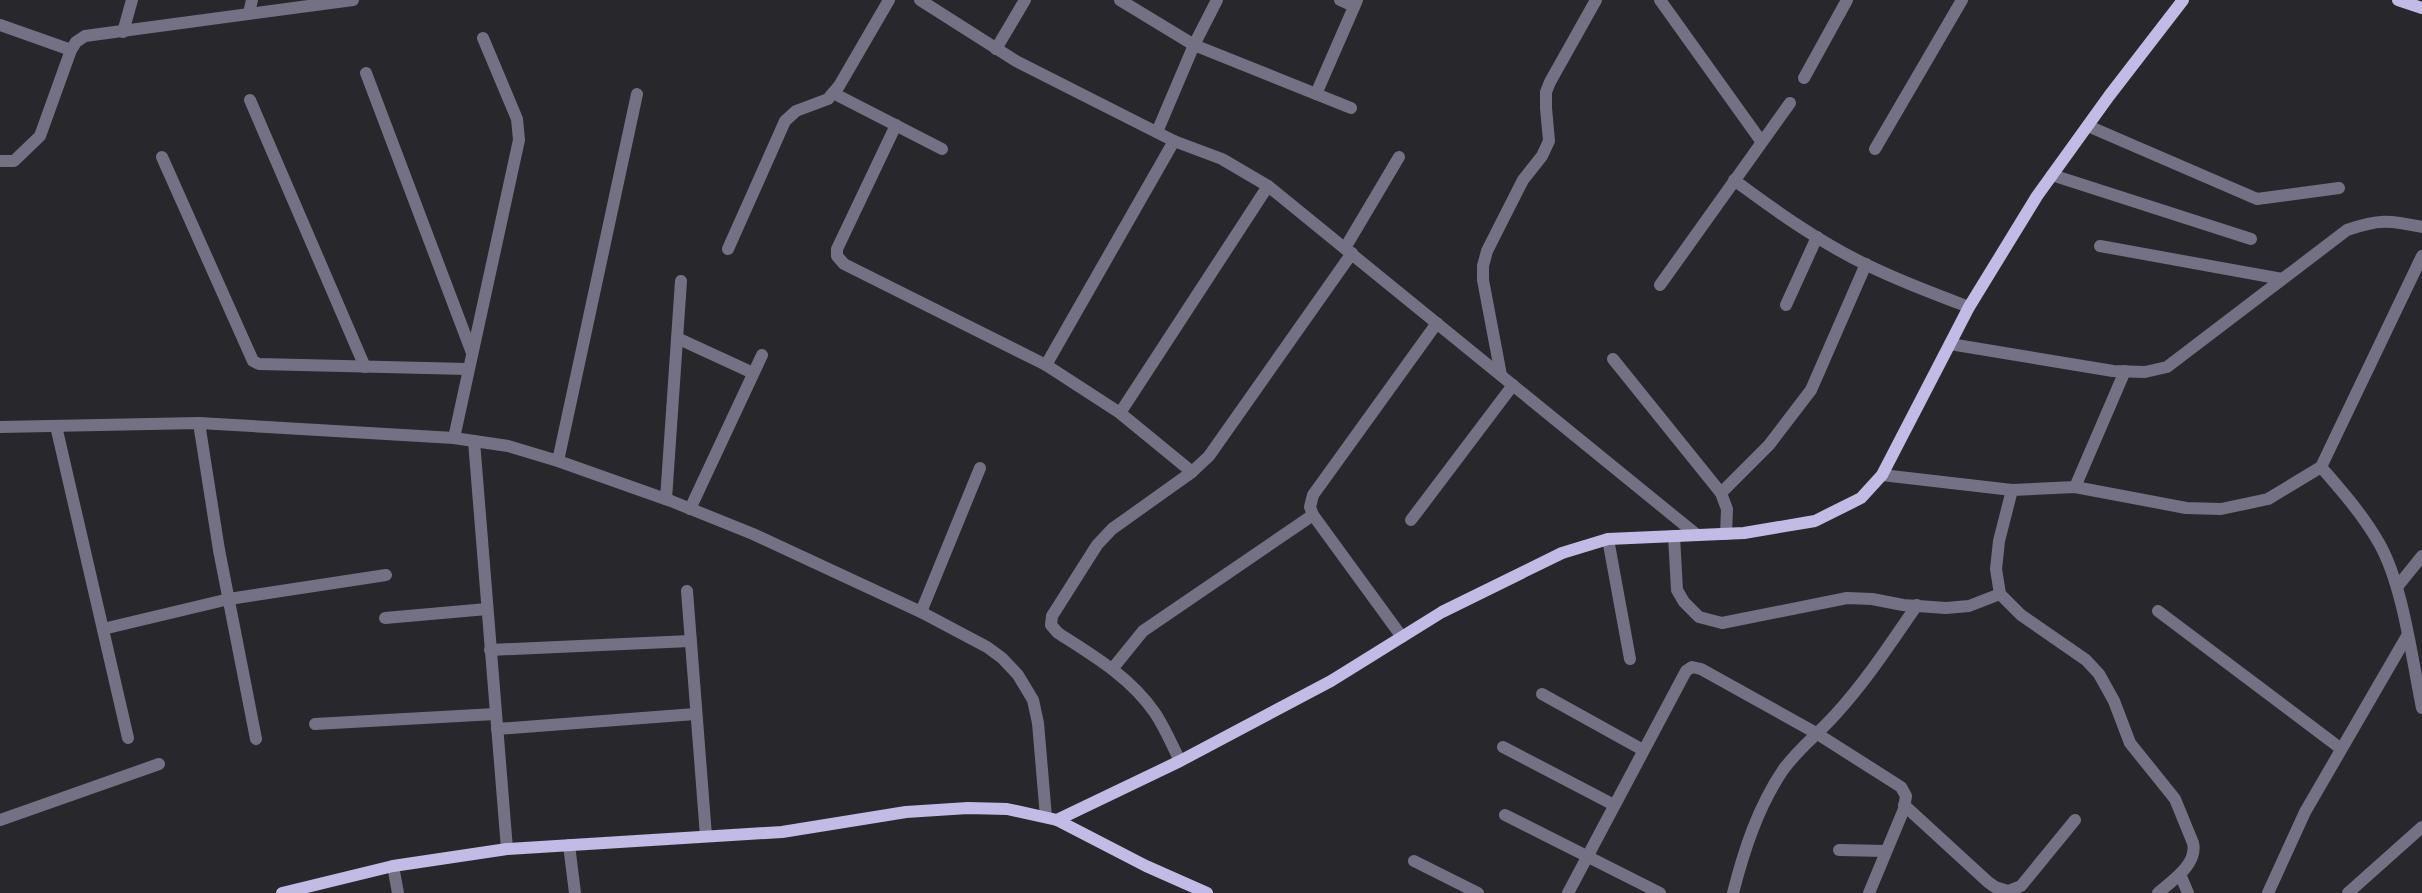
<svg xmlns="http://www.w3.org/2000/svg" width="2422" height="893" font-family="'Exo 2',sans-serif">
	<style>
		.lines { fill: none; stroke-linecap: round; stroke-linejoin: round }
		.minor { stroke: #747185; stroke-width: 12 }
		.major { stroke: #c2bbe5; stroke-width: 12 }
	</style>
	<rect width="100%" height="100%" fill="#28272b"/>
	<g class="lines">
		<g class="minor">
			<path d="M 920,0 L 1016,61 L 1174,141 L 1222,159 L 1268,186 L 1697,535"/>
			<path d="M 1120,0 L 1194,45 L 1351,108"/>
			<path d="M 1340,0 L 1354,6"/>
			<path d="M 1660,0 L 1761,141"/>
			<path d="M 249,13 L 252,0"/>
			<path d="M 0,25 L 71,50"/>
			<path d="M 123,32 L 132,0"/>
			<path d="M 996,49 L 1025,0"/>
			<path d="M 366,73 L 472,353"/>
			<path d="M 1804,78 L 1847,0"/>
			<path d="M 833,93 L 942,149"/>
			<path d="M 1316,94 L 1357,0"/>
			<path d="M 250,100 L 365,367"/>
			<path d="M 896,125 L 837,249 L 837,256 L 844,264 L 1046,365 L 1120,413 L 1192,472"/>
			<path d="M 2088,126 L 2257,199 L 2339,188"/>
			<path d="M 1157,132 L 1194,45 L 1217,0"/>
			<path d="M 1875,149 L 1962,0"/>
			<path d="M 162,157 L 253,361 L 259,364 L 468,369"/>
			<path d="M 0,161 L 14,161 L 40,136 L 71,50 L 76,42 L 85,36 L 353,0"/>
			<path d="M 2052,175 L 2251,239"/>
			<path d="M 1734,180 C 1776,211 1819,242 1867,265 C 1900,281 1934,294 1969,307"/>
			<path d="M 2100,246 L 2282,279"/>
			<path d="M 1345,248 L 1399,157"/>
			<path d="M 728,249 L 785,121 L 796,111 L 828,99 L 839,86 L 889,0"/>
			<path d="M 1660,285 L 1790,103"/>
			<path d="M 1786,305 L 1817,237"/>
			<path d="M 677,338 L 753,373"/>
			<path d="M 1950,344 L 2113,371 L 2145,372 L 2167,367 L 2347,230 C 2379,219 2389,220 2422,227"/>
			<path d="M 1613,359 L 1721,493 L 1727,509 L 1726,534"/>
			<path d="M 1046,365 L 1174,141"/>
			<path d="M 1501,375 L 1483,280 L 1483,266 L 1487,251 L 1523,180 L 1542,156 L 1549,141 L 1546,108 L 1546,92 L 1550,82 L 1596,0"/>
			<path d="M 1120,413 L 1268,186"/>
			<path d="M 199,423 L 219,550 L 256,739"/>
			<path d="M 56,426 L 128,738"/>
			<path d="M 0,427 L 199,423 L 454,438 L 508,446 L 558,461 L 671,501 L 753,534 L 921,612 L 987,647 L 1002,658 L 1018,675 L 1033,700 L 1038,723 L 1046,817"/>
			<path d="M 454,438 L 519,140 L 517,119 L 483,38"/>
			<path d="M 474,441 L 507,849"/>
			<path d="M 558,461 L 637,94"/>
			<path d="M 2321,467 C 2342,491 2363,515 2379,543 C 2403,585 2412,659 2422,708"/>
			<path d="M 1882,475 L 2012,490 L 2075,487 L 2186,508 L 2221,509 L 2268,499 L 2321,467 L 2422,256"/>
			<path d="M 2075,487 L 2125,371"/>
			<path d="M 2012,490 L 1999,541 L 1996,569 L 2000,594 L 2021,615 L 2086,660 L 2099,674 L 2114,701 L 2130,743 L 2175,799 L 2193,843 C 2198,864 2172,881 2158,893"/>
			<path d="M 1721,493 L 1769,445 L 1811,390 L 1866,264"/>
			<path d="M 666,499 L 681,281"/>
			<path d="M 690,509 L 762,355"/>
			<path d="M 1411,520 L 1513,385"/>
			<path d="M 1674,536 L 1677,590 L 1684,602 L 1699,617 L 1722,623 L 1847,598 L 1872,599 L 1903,605 L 1946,608 L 1969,606 L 2000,594"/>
			<path d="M 1608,539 L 1630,659"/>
			<path d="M 2397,587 L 2422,556"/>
			<path d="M 687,591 L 706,836"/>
			<path d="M 2158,611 L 2340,748"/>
			<path d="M 921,612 L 980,468"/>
			<path d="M 385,618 L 487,609"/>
			<path d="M 103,629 L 229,599 L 386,575"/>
			<path d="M 1402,637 L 1313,515 L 1310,507 L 1313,495 L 1437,323"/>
			<path d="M 490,650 L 690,641"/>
			<path d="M 1113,668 L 1143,631 L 1313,515"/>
			<path d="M 1542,694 L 1643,750"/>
			<path d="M 315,724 L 495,714"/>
			<path d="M 497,729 L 695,714"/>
			<path d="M 1503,747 L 1614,805"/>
			<path d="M 1180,761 C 1172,745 1165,728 1155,713 C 1130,677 1094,656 1058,633 L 1051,625 L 1052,616 L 1097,545 L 1112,529 L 1192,472 L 1209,456 L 1352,253"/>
			<path d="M 1904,805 L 1988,882 L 1995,887 L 2008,891 L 2021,886 L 2075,820"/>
			<path d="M 1505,815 L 1660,893"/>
			<path d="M 0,820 L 159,764"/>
			<path d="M 569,845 L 575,893"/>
			<path d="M 1839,850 L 1886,851"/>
			<path d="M 1414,861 L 1478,893"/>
			<path d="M 393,866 L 398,893"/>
			<path d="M 2180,874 L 2188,893"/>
			<path d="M 1568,893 L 1686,671 L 1692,667 L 1701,669 L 1816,733 L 1901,787 L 1906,796 L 1904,809 L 1869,893"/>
			<path d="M 1733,893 C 1744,850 1758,807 1783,770 C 1798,749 1818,734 1835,715 C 1866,681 1891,643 1917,605"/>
			<path d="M 2268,893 L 2305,812 L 2407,636"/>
			<path d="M 2348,893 L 2422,827"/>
		</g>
		<g class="major">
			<path d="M 2398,0 L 2422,8"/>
			<path d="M 1057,820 L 1180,761 L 1331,681 L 1442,612 L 1562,553 L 1608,539 L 1744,533 L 1815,521 L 1861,498 L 1882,475 L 1969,307 L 2037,196 L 2109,96 L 2183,0"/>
			<path d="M 282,893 L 393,866 L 507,849 L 782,832 L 906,812 L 968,808 L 1007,809 L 1057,820 L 1146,866 L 1207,893"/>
		</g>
	</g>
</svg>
